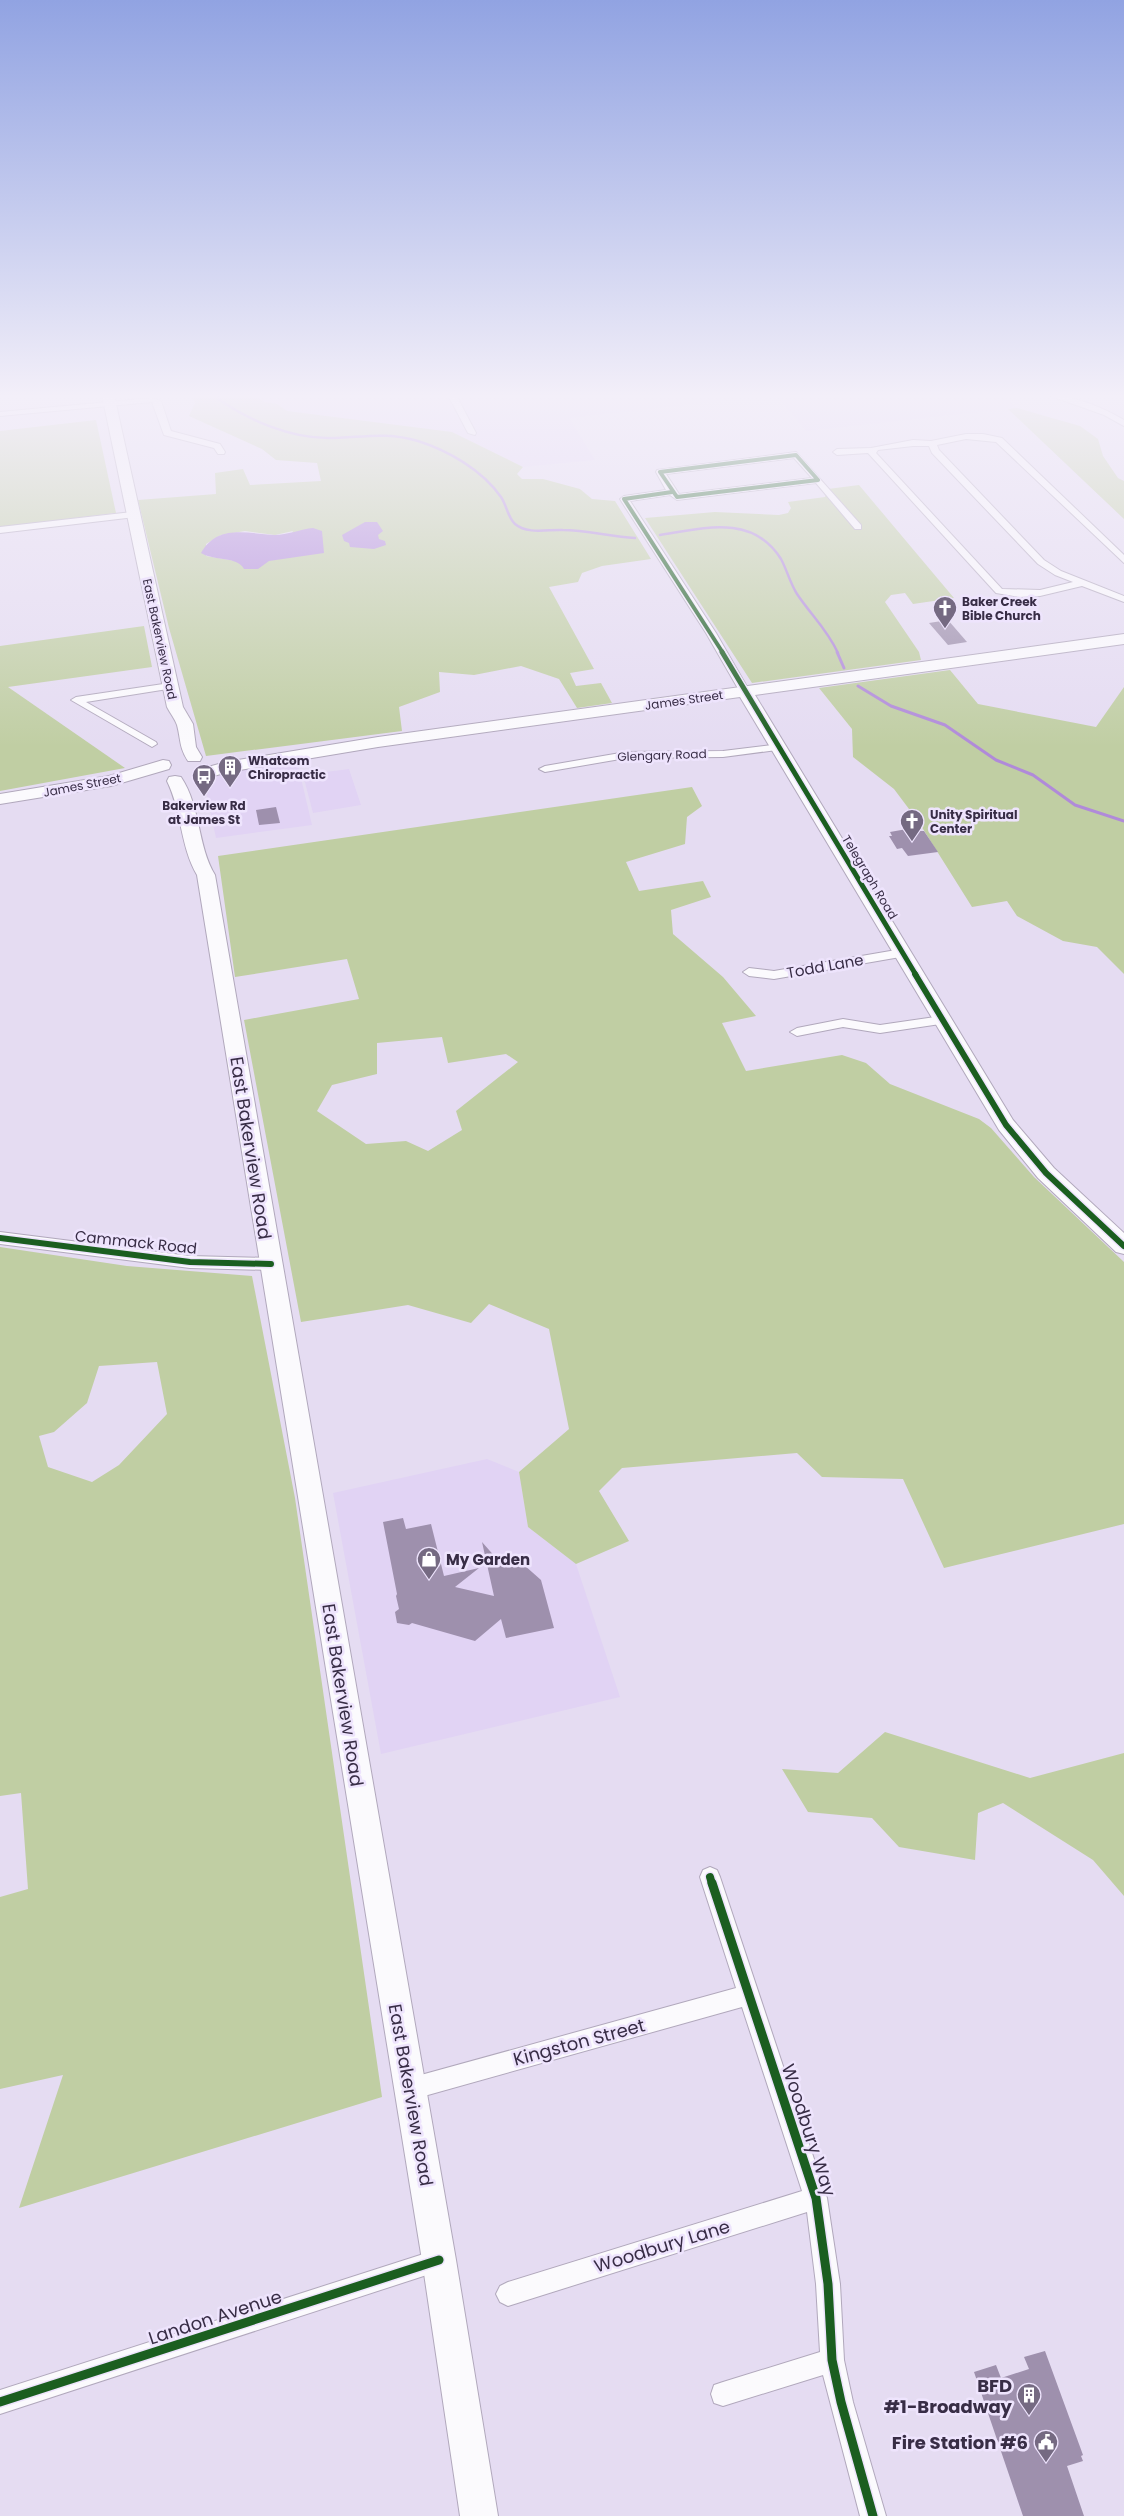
<svg xmlns="http://www.w3.org/2000/svg" width="1124" height="2516" font-family="Poppins,sans-serif">
	<style>
		.built { fill: #e1d3f4 }
		.green { fill: #c0cea3; fill-rule: evenodd }
		.water { fill: #b08ad9 }
		.lines { fill: none; stroke-linecap: round; stroke-linejoin: round }
		.stream-far1 { stroke: #b08ad9; stroke-width: 2.5 }
		.stream { stroke: #b08ad9; stroke-width: 3 }
		.building { fill: #9e90ad }
		.street-casing { stroke: #b1a8bc; stroke-width: 2 }
		.secondary-casing { stroke: #b1a8bc; stroke-width: 2 }
		.street { fill: #fbfafd; fill-rule: evenodd }
		.secondary { fill: #fbfafd; fill-rule: evenodd }
		.cycleway-far4-casing { stroke: #eee4fd; stroke-width: 5.5 }
		.cycleway-far3-casing { stroke: #eee4fd; stroke-width: 8 }
		.cycleway-far2-casing { stroke: #eee4fd; stroke-width: 9 }
		.cycleway-far1-casing { stroke: #eee4fd; stroke-width: 11 }
		.cycleway-casing { stroke: #eee4fd; stroke-width: 12 }
		.cycleway-far4 { stroke: #1b5e20; stroke-width: 4 }
		.cycleway-far3 { stroke: #1b5e20; stroke-width: 5 }
		.cycleway-far2 { stroke: #1b5e20; stroke-width: 6 }
		.cycleway-far1 { stroke: #1b5e20; stroke-width: 8 }
		.cycleway { stroke: #1b5e20; stroke-width: 9 }
		.labels { text-anchor: middle; dominant-baseline: central; stroke-width: 5; stroke-linejoin: round; paint-order: stroke }
		.far-poi-label { font-size: 12px; font-weight: bold; fill: #382d46; stroke: #eee4fd; text-anchor: start }
		.far-street-label { font-size: 12px; fill: #382d46; stroke: #eee4fd }
		.street-label { font-size: 15px; fill: #382d46; stroke: #eee4fd }
		.poi-label { font-size: 15px; font-weight: bold; fill: #382d46; stroke: #eee4fd; text-anchor: start }
		.near-street-label { font-size: 18px; fill: #382d46; stroke: #eee4fd }
		.near-poi-label { font-size: 18px; font-weight: bold; fill: #382d46; stroke: #eee4fd; text-anchor: end }
	</style>
	<rect width="100%" height="100%" fill="#e5dcf2"/>
	<g class="built">
		<path d="M 252,395 L 1004,395 L 1017,408 L 806,431 L 776,395 L 569,418 L 595,460 L 523,467 L 452,432 L 287,411 L 277,404 L 265,402 Z"/>
		<path d="M 297,761 L 312,825 L 216,838 L 206,792 L 212,777 L 226,771 Z"/>
		<path d="M 349,769 L 361,805 L 313,813 L 303,775 Z"/>
		<path d="M 487,1459 L 519,1472 L 528,1527 L 576,1564 L 620,1697 L 381,1754 L 333,1493 Z"/>
	</g>
	<g class="green">
		<path d="M 192,395 L 252,395 L 265,402 L 277,404 L 287,411 L 452,432 L 523,467 L 517,474 L 522,479 L 543,479 L 580,489 L 592,499 L 615,501 L 651,559 L 602,566 L 582,573 L 578,582 L 549,587 L 594,669 L 570,673 L 576,686 L 601,683 L 612,703 L 577,708 L 559,679 L 521,666 L 474,675 L 439,672 L 440,692 L 399,707 L 402,731 L 206,756 L 169,628 L 138,500 L 216,494 L 215,473 L 243,469 L 250,485 L 321,481 L 317,463 L 276,460 L 262,449 L 189,416 L 195,403 ZM 245,531 L 275,535 L 293,531 L 278,559 L 242,565 L 236,561 L 206,556 L 206,544 L 221,535 Z"/>
		<path d="M 1017,408 L 1080,426 L 1098,439 L 1103,456 L 1118,478 L 1124,481 L 1124,519 L 1008,409 Z"/>
		<path d="M 96,420 L 116,513 L 0,527 L 0,431 Z"/>
		<path d="M 859,485 L 954,598 L 913,604 L 905,593 L 891,595 L 885,602 L 919,652 L 921,660 L 752,683 L 645,518 L 715,512 L 779,515 L 788,513 L 791,508 L 788,502 L 825,497 L 828,489 Z"/>
		<path d="M 144,626 L 152,667 L 8,687 L 125,768 L 0,791 L 0,646 Z"/>
		<path d="M 950,670 L 978,704 L 1096,727 L 1124,687 L 1124,974 L 1097,947 L 1063,941 L 1017,916 L 1007,901 L 972,907 L 918,821 L 894,789 L 853,757 L 852,729 L 819,688 Z"/>
		<path d="M 692,787 L 702,806 L 687,817 L 685,844 L 626,862 L 639,891 L 703,881 L 711,897 L 671,910 L 673,934 L 723,977 L 756,1016 L 722,1023 L 746,1071 L 842,1055 L 866,1063 L 890,1084 L 979,1119 L 991,1128 L 1034,1177 L 1124,1262 L 1124,1524 L 944,1568 L 903,1479 L 822,1477 L 797,1453 L 622,1468 L 599,1491 L 629,1541 L 576,1564 L 528,1527 L 519,1472 L 569,1429 L 549,1329 L 489,1304 L 471,1323 L 408,1305 L 301,1322 L 244,1020 L 359,999 L 347,959 L 235,977 L 218,856 ZM 442,1037 L 448,1063 L 506,1054 L 518,1062 L 456,1111 L 462,1130 L 428,1151 L 406,1141 L 366,1144 L 317,1111 L 332,1085 L 377,1074 L 377,1043 Z"/>
		<path d="M 0,1247 L 127,1266 L 252,1276 L 295,1498 L 382,2097 L 19,2208 L 63,2075 L 0,2089 L 0,1897 L 28,1889 L 21,1793 L 0,1796 ZM 157,1362 L 167,1414 L 119,1465 L 92,1482 L 48,1467 L 39,1436 L 54,1432 L 87,1403 L 99,1366 Z"/>
		<path d="M 885,1732 L 1030,1778 L 1124,1753 L 1124,1896 L 1093,1860 L 1003,1803 L 978,1813 L 975,1860 L 899,1847 L 872,1818 L 808,1812 L 782,1769 L 838,1773 Z"/>
	</g>
	<g class="water">
		<path d="M 365,522 L 377,522 L 383,531 L 378,535 L 379,539 L 385,541 L 386,545 L 374,549 L 350,547 L 349,543 L 344,541 L 342,535 Z"/>
		<path d="M 313,528 L 322,531 L 324,553 L 269,561 L 258,569 L 244,569 C 238,556 213,561 201,553 C 218,523 248,534 275,535 C 287,535 301,529 313,528 Z"/>
	</g>
	<g class="lines">
		<g class="stream-far1">
			<path d="M 218,395 L 218,399 C 249,420 289,438 328,438 C 360,438 385,431 418,441 C 449,451 482,470 501,497 C 507,506 508,518 515,524 C 528,535 549,529 563,530 C 587,530 611,537 635,538"/>
			<path d="M 660,535 C 704,528 753,514 781,559 C 787,570 790,583 797,594 C 811,615 827,629 838,653"/>
		</g>
		<g class="stream">
			<path d="M 837,652 L 844,668"/>
			<path d="M 858,686 L 891,706 L 945,725 L 996,760 L 1033,775 L 1075,805 L 1124,821"/>
		</g>
	</g>
	<g class="building">
		<path d="M 948,620 L 967,642 L 948,645 L 929,623 Z"/>
		<path d="M 276,807 L 280,823 L 259,825 L 256,810 Z"/>
		<path d="M 918,827 L 920,831 L 924,831 L 938,852 L 908,856 L 902,848 L 897,849 L 889,836 L 892,836 L 890,832 Z"/>
		<path d="M 403,1518 L 406,1529 L 431,1524 L 444,1576 L 479,1568 L 455,1587 L 494,1596 L 482,1542 L 497,1559 L 515,1557 L 541,1580 L 554,1628 L 506,1638 L 501,1619 L 475,1641 L 412,1623 L 409,1625 L 397,1623 L 395,1612 L 399,1609 L 396,1596 L 397,1594 L 383,1522 Z"/>
		<path d="M 1045,2351 L 1083,2455 L 1081,2456 L 1083,2461 L 1067,2466 L 1084,2516 L 1023,2516 L 974,2372 L 996,2365 L 1001,2378 L 1029,2369 L 1024,2357 Z"/>
	</g>
	<g class="lines">
		<g class="street-casing">
			<g id="street">
				<path d="M 448,395 L 456,395 L 476,433 L 475,435 L 468,433 Z"/>
				<path d="M 1048,395 C 1073,395 1102,407 1124,420 L 1124,426 L 1104,415 Z"/>
				<path d="M 152,398 L 161,401 L 171,431 L 220,444 L 225,452 L 224,454 L 218,454 L 214,448 L 164,435 L 152,402 L 0,416 L 0,412 Z"/>
				<path d="M 966,434 L 983,434 L 1002,438 L 1124,555 L 1124,563 L 996,442 L 966,439 L 937,445 L 939,450 L 1044,560 L 1061,571 L 1124,596 L 1124,602 L 1082,586 L 1040,596 L 1019,597 L 996,593 L 868,453 L 837,455 L 833,452 L 837,449 L 871,448 L 913,440 L 931,441 ZM 913,446 L 929,446 L 932,453 L 1038,564 L 1055,575 L 1073,582 L 1040,590 L 1002,589 L 876,453 L 878,450 Z"/>
				<path d="M 796,452 L 861,525 L 861,529 L 855,529 L 816,483 L 677,500 L 670,495 L 630,501 L 716,633 L 750,692 L 745,695 L 740,692 L 706,633 L 620,499 L 624,496 L 666,490 L 656,472 L 657,470 ZM 794,458 L 812,478 L 679,494 L 666,474 Z"/>
				<path d="M 132,512 L 135,513 L 135,517 L 0,533 L 0,527 Z"/>
				<path d="M 170,683 L 174,684 L 174,688 L 86,702 L 156,742 L 157,744 L 152,747 L 71,700 L 76,697 Z"/>
				<path d="M 780,744 L 784,745 L 784,749 L 723,757 L 626,758 L 545,772 L 539,769 L 545,766 L 626,752 L 723,751 Z"/>
				<path d="M 902,949 L 908,953 L 906,956 L 774,979 L 749,976 L 743,972 L 749,968 L 774,971 Z"/>
				<path d="M 942,1016 L 947,1017 L 949,1020 L 947,1023 L 880,1033 L 843,1027 L 797,1036 L 790,1032 L 797,1028 L 843,1019 L 880,1025 Z"/>
				<path d="M 0,1232 L 190,1256 L 271,1258 L 276,1260 L 279,1264 L 276,1268 L 271,1270 L 190,1268 L 0,1244 Z"/>
				<path d="M 710,1867 L 717,1870 L 720,1877 L 827,2198 L 840,2284 L 844,2360 L 853,2402 L 886,2516 L 860,2516 L 823,2375 L 723,2406 L 714,2403 L 711,2394 L 714,2385 L 723,2382 L 820,2352 L 816,2284 L 807,2212 L 508,2306 L 500,2302 L 496,2294 L 500,2286 L 508,2282 L 802,2191 L 742,2007 L 410,2100 L 402,2097 L 399,2089 L 402,2081 L 410,2078 L 736,1988 L 700,1877 L 703,1870 Z"/>
				<path d="M 439,2249 L 447,2252 L 450,2260 L 447,2268 L 439,2271 L 0,2414 L 0,2390 Z"/>
			</g>
		</g>
		<g class="secondary-casing">
			<g id="secondary">
				<path d="M 102,395 L 114,395 L 183,707 L 193,724 L 196,747 L 202,757 L 200,761 L 188,761 C 179,747 181,740 177,725 C 175,719 170,713 167,707 Z"/>
				<path d="M 1124,634 L 1124,644 L 755,695 L 1013,1120 L 1054,1168 L 1124,1233 L 1124,1254 L 1116,1252 L 1038,1178 L 999,1130 L 740,697 L 378,747 L 228,772 L 203,779 L 197,778 L 195,774 L 197,770 L 226,762 L 378,737 Z"/>
				<path d="M 163,760 L 169,761 L 171,765 L 169,769 L 111,786 L 0,804 L 0,794 L 109,776 Z"/>
				<path d="M 175,776 L 181,777 C 201,807 197,845 215,875 L 456,2260 L 498,2516 L 460,2516 L 422,2260 L 197,875 C 180,846 182,811 167,781 L 169,777 Z"/>
			</g>
		</g>
		<use href="#street" class="street"/>
		<use href="#secondary" class="secondary"/>
		<g class="cycleway-far4-casing">
			<g id="cycleway-far4">
				<path d="M 796,455 L 818,480 L 677,497 L 660,472 Z"/>
				<path d="M 672,492 L 624,499 L 723,653"/>
			</g>
		</g>
		<g class="cycleway-far3-casing">
			<path id="cycleway-far3" d="M 722,652 L 916,975"/>
		</g>
		<g class="cycleway-far2-casing">
			<g id="cycleway-far2">
				<path d="M 915,974 L 1006,1125 L 1046,1173 L 1124,1246"/>
				<path d="M 0,1238 L 190,1262 L 271,1264"/>
			</g>
		</g>
		<g class="cycleway-far1-casing">
			<path id="cycleway-far1" d="M 710,1877 L 712,1884"/>
		</g>
		<g class="cycleway-casing">
			<g id="cycleway">
				<path d="M 712,1883 L 816,2198 L 828,2284 L 832,2360 L 841,2402 L 873,2516"/>
				<path d="M 0,2402 L 439,2260"/>
			</g>
		</g>
		<use href="#cycleway-far4" class="cycleway-far4"/>
		<use href="#cycleway-far3" class="cycleway-far3"/>
		<use href="#cycleway-far2" class="cycleway-far2"/>
		<use href="#cycleway-far1" class="cycleway-far1"/>
		<use href="#cycleway" class="cycleway"/>
	</g>
	<linearGradient id="sky" x2="0" y2="1"><stop stop-color="#91a3e2"/><stop offset="0.53" stop-color="#f3eff9"/><stop offset="1" stop-color="#f3eff9" stop-opacity="0"/></linearGradient>
	<rect width="1124" height="747" fill="url(#sky)"/>
	<defs>
		<g id="church-pin" transform="scale(1.25)"><path d="M0 17L-7.5 6A9.5 9.5 0 1 1 7.5 6Z" fill="#756a82" stroke="#eee4fd"/><path d="M-1.2-6h2.4v3.5h3.3v2.4h-3.3V6h-2.4V-.1h-3.3v-2.4h3.3Z" fill="#fff"/></g>
		<g id="building-pin" transform="scale(1.25)"><path d="M0 17L-7.5 6A9.5 9.5 0 1 1 7.5 6Z" fill="#756a82" stroke="#eee4fd"/><path d="M-4-6H4V6H1V3H-1V6H-4ZM-2.5-4.3h1.7v1.8h-1.7ZM.8-4.3h1.7v1.8H.8ZM-2.5-1h1.7V.8h-1.7ZM.8-1h1.7V.8H.8Z" fill="#fff"/></g>
		<g id="bus-pin" transform="scale(1.25)"><path d="M0 17L-7.5 6A9.5 9.5 0 1 1 7.5 6Z" fill="#756a82" stroke="#eee4fd"/><path d="M-5-6H5V4H4V6H2V4H-2V6H-4V4H-5ZM-3.5-4V0h7V-4ZM-3.5 1.2v1.5H-2V1.2ZM2 1.2v1.5H3.5V1.2Z" fill="#fff"/></g>
		<g id="shop-pin" transform="scale(1.25)"><path d="M0 17L-7.5 6A9.5 9.5 0 1 1 7.5 6Z" fill="#756a82" stroke="#eee4fd"/><path d="M-5-2.5h2.3a2.7 3.5 0 0 1 5.4 0H5L5.5 6h-11ZM-1.5-2.5h3a1.5 2.3 0 0 0-3 0Z" fill="#fff"/></g>
		<g id="civic-pin" transform="scale(1.25)"><path d="M0 17L-7.5 6A9.5 9.5 0 1 1 7.5 6Z" fill="#756a82" stroke="#eee4fd"/><path d="M-.6-6.5H3V-4.5H.6V-3L4-1V1h2V6H-6V1h2V-1L-.6-3ZM-1.2 2.5V6h2.4V2.5Z" fill="#fff"/></g>
	</defs>
	<g fill-rule="evenodd">
		<use href="#church-pin" x="945" y="608"/>
		<use href="#building-pin" x="230" y="767"/>
		<use href="#bus-pin" x="204" y="776"/>
		<use href="#church-pin" x="912" y="821"/>
		<use href="#shop-pin" x="429" y="1559"/>
		<use href="#building-pin" x="1029" y="2395"/>
		<use href="#civic-pin" x="1046" y="2442"/>
	</g>
	<g class="labels">
		<g class="far-poi-label">
			<text x="962" y="601">Baker Creek<tspan x="962" dy="14">Bible Church</tspan></text>
			<text x="248" y="760">Whatcom<tspan x="248" dy="14">Chiropractic</tspan></text>
			<text x="204" y="805" text-anchor="middle">Bakerview Rd<tspan x="204" dy="14">at James St</tspan></text>
			<text x="930" y="814">Unity Spiritual<tspan x="930" dy="14">Center</tspan></text>
		</g>
		<g class="far-street-label">
			<text transform="translate(160 639) rotate(78)">East Bakerview Road</text>
			<text transform="translate(684 700) rotate(-8)">James Street</text>
			<text transform="translate(662 755) rotate(-2)">Glengary Road</text>
			<text transform="translate(82 785) rotate(-11)">James Street</text>
			<text transform="translate(870 877) rotate(59)">Telegraph Road</text>
		</g>
		<g class="street-label">
			<text transform="translate(825 966) rotate(-10)">Todd Lane</text>
			<text transform="translate(136 1242) rotate(6)">Cammack Road</text>
		</g>
		<g class="poi-label">
			<text x="446" y="1559">My Garden</text>
		</g>
		<g class="near-street-label">
			<text transform="translate(251 1148) rotate(81)">East Bakerview Road</text>
			<text transform="translate(343 1695) rotate(81)">East Bakerview Road</text>
			<text transform="translate(579 2042) rotate(-15)">Kingston Street</text>
			<text transform="translate(411 2095) rotate(80)">East Bakerview Road</text>
			<text transform="translate(809 2130) rotate(72)">Woodbury Way</text>
			<text transform="translate(662 2246) rotate(-17)">Woodbury Lane</text>
			<text transform="translate(215 2317) rotate(-18)">Landon Avenue</text>
		</g>
		<g class="near-poi-label">
			<text x="1012" y="2385">BFD<tspan x="1012" dy="21">#1-Broadway</tspan></text>
			<text x="1028" y="2442">Fire Station #6</text>
		</g>
	</g>
</svg>
